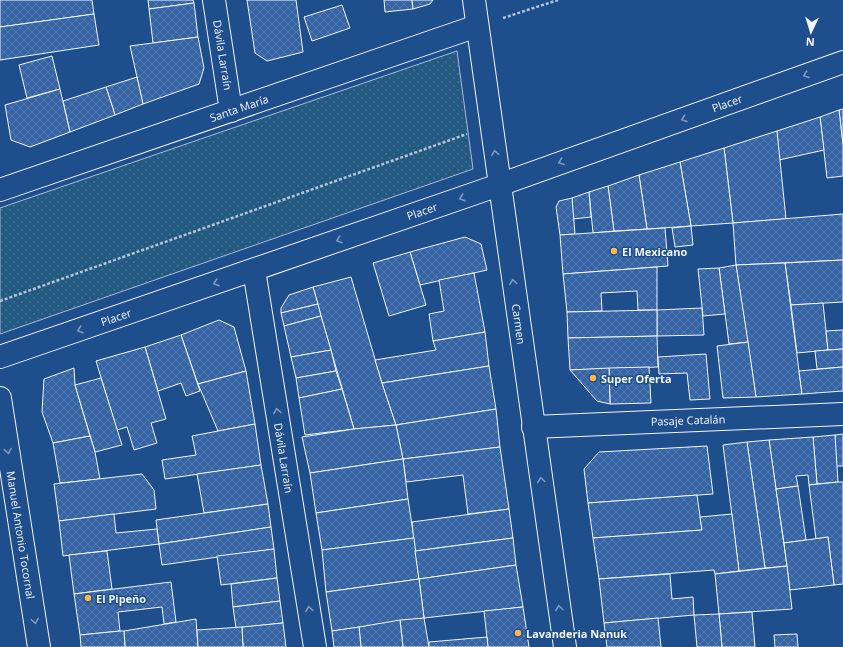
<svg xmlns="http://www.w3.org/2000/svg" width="843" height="647" font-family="'Open Sans',sans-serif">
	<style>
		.grass { fill: url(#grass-dots); stroke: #a8bbd7 }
		.building { fill: url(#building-cross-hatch); stroke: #f2f6ff }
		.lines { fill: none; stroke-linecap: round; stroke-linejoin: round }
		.minor-casing { stroke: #f2f6ff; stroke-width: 24 }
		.major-casing { stroke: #f2f6ff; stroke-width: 24 }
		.path { stroke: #b3c4dc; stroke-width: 2.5; stroke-dasharray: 3 2; stroke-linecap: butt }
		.minor { stroke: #1f4e8c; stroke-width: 22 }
		.major { stroke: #1f4e8c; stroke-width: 22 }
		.oneway { stroke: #7e9ac0 }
		.poi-dot { fill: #ffb74d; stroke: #1f4e8c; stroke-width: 1.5 }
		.labels { text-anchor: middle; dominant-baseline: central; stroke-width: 3; stroke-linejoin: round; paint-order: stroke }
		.street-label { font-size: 11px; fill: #f2f6ff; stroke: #1f4e8c }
		.poi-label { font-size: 11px; font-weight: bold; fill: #f2f6ff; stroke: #1f4e8c; text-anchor: start }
	</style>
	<defs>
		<pattern id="grass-dots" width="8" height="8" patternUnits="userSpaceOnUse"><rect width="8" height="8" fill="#245a82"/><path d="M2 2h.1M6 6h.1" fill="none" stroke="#447295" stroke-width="1.8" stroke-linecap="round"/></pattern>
		<pattern id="building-cross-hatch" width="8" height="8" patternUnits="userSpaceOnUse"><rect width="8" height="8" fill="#3563a3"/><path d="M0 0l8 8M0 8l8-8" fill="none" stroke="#537ab1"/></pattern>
	</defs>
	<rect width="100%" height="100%" fill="#1f4e8c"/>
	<path class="grass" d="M 457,51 L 473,169 L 0,334 L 0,208 Z"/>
	<g class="building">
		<path d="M 0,0 L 92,0 L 94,14 L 0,27 Z"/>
		<path d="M 148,0 L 193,0 L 194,3 L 149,9 Z"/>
		<path d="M 247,0 L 296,0 L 303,52 L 267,61 L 255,53 Z"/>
		<path d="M 384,0 L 412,0 L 413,9 L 385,12 Z"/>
		<path d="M 412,0 L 433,0 L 430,4 L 413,9 Z"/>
		<path d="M 194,3 L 198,37 L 153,43 L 149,9 Z"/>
		<path d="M 342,5 L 350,28 L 312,41 L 304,17 Z"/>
		<path d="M 94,14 L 99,45 L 0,60 L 0,27 Z"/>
		<path d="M 198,37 L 204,68 L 199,84 L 143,104 L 130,46 Z"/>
		<path d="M 52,56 L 60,89 L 27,98 L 19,65 Z"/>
		<path d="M 137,77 L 143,104 L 115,115 L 106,87 Z"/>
		<path d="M 106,87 L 115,115 L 70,132 L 63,101 Z"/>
		<path d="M 60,89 L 70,132 L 30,147 L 11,140 L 5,105 Z"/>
		<path d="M 843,109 L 843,145 L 839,110 Z"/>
		<path d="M 839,110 L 843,145 L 843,176 L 827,178 L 820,117 Z"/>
		<path d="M 820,117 L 824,150 L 779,160 L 777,131 Z"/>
		<path d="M 777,131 L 786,219 L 733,223 L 724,148 Z"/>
		<path d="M 724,148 L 733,223 L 691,226 L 680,162 Z"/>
		<path d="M 680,162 L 691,226 L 647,229 L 639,175 Z"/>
		<path d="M 639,175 L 647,229 L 614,231 L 608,186 Z"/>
		<path d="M 608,186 L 614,231 L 593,233 L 589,192 Z"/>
		<path d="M 589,192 L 591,217 L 573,219 L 572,198 Z"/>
		<path d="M 572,198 L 575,234 L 560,235 L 556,207 L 559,201 Z"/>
		<path d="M 843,214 L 843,260 L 736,265 L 733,223 Z"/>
		<path d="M 691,226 L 693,245 L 675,247 L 672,228 Z"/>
		<path d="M 665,228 L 668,266 L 563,274 L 560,235 Z"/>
		<path d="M 465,237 L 481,244 L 487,270 L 420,285 L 410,252 Z"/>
		<path d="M 410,252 L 426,305 L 389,316 L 373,263 Z"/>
		<path d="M 843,260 L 843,302 L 791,305 L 785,263 Z"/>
		<path d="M 785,263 L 802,394 L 756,397 L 736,265 Z"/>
		<path d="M 736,265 L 748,342 L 729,344 L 719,268 Z"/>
		<path d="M 657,267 L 657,310 L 638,310 L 637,291 L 601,293 L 602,311 L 567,312 L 563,274 Z"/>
		<path d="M 719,268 L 725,314 L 703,316 L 698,269 Z"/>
		<path d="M 474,273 L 485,332 L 433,341 L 429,314 L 444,311 L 439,280 Z"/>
		<path d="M 351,277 L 382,383 L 396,425 L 354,429 L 321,316 L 313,287 Z"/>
		<path d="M 313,287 L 318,304 L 281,313 L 281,308 L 289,295 Z"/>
		<path d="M 823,303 L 828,350 L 797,353 L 791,305 Z"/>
		<path d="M 318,304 L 321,316 L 284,326 L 281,313 Z"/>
		<path d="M 702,308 L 704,335 L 657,336 L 657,310 Z"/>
		<path d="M 657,310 L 657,336 L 568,338 L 567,312 Z"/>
		<path d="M 321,316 L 331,350 L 291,357 L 284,326 Z"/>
		<path d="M 219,320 L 234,327 L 246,371 L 198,384 L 181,335 Z"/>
		<path d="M 843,330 L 843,349 L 828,350 L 826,331 Z"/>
		<path d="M 485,332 L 489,366 L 382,383 L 375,360 L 436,350 L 433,341 Z"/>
		<path d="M 181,335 L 200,391 L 186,396 L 181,383 L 158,391 L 145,347 Z"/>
		<path d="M 657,336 L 658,367 L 570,370 L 568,338 Z"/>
		<path d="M 748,342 L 756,397 L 723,398 L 717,346 Z"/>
		<path d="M 145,347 L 166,419 L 151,423 L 157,443 L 134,450 L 127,427 L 117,430 L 96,361 Z"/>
		<path d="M 843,349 L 843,367 L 817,369 L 815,351 Z"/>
		<path d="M 331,350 L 336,371 L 296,378 L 291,357 Z"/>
		<path d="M 706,354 L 710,399 L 690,400 L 687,373 L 659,374 L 658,357 Z"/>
		<path d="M 489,366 L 496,409 L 396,425 L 382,383 Z"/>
		<path d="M 649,367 L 651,403 L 610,404 L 609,368 Z"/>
		<path d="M 843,367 L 843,391 L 802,394 L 799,371 Z"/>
		<path d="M 74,368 L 75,385 L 90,436 L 53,443 L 42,412 L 44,379 Z"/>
		<path d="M 609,368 L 610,404 L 597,401 L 570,370 Z"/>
		<path d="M 246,371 L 255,424 L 218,431 L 198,384 Z"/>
		<path d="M 336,371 L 342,389 L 299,398 L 296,378 Z"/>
		<path d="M 101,378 L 122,445 L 95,452 L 75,385 Z"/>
		<path d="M 342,389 L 354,429 L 305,435 L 299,398 Z"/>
		<path d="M 496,409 L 500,447 L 403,459 L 396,425 Z"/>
		<path d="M 255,424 L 261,465 L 165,479 L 162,460 L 196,455 L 192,436 Z"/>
		<path d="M 396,425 L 403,459 L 310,473 L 302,437 L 354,429 Z"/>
		<path d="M 843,434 L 843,466 L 836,466 L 835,435 Z"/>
		<path d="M 835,435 L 838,482 L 817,484 L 813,437 Z"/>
		<path d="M 90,436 L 95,452 L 100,479 L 60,483 L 53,443 Z"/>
		<path d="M 813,437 L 817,484 L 809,485 L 808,475 L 796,476 L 798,486 L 776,489 L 769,440 Z"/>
		<path d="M 769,440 L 787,566 L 765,568 L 747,442 Z"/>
		<path d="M 747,442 L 765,568 L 739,571 L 723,445 Z"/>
		<path d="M 707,446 L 713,494 L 588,503 L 584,469 L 599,452 Z"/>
		<path d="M 500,447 L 509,509 L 468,514 L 463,475 L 406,482 L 403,459 Z"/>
		<path d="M 403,459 L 408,499 L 316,513 L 310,473 Z"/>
		<path d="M 261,465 L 268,504 L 204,513 L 197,474 Z"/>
		<path d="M 142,474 L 154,490 L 156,509 L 59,521 L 54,484 Z"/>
		<path d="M 838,482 L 843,482 L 843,584 L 834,585 L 828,537 L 816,539 L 809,485 Z"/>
		<path d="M 798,486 L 806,540 L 784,543 L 776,489 Z"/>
		<path d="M 697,495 L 702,530 L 593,538 L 588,503 Z"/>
		<path d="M 408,499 L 414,538 L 322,550 L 316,513 Z"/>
		<path d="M 268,504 L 271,527 L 159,544 L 156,520 Z"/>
		<path d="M 509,509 L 513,538 L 415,551 L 412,522 Z"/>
		<path d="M 114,514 L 116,533 L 157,529 L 159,544 L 63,556 L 59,521 Z"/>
		<path d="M 732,514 L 739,571 L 715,574 L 714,570 L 599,579 L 593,538 L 702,530 L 700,517 Z"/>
		<path d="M 271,527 L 274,549 L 162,565 L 159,544 Z"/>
		<path d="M 828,537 L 834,585 L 790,590 L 784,543 Z"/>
		<path d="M 414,538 L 419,579 L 326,592 L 322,550 Z"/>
		<path d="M 513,538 L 516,565 L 419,579 L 415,551 Z"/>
		<path d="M 274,549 L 277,578 L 221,585 L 217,556 Z"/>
		<path d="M 107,551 L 112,589 L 74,594 L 69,555 Z"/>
		<path d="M 516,565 L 523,607 L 424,618 L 419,579 Z"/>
		<path d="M 787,566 L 792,609 L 719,614 L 715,574 Z"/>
		<path d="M 670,574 L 672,599 L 693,597 L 694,615 L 604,623 L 599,579 Z"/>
		<path d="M 277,578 L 280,601 L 233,607 L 231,584 Z"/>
		<path d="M 419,579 L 424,618 L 332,631 L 326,592 Z"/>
		<path d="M 171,582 L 176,622 L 164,624 L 162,607 L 118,612 L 120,631 L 80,635 L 74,594 Z"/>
		<path d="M 280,601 L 283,623 L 236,628 L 233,607 Z"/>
		<path d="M 523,607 L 529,647 L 488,647 L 484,611 Z"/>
		<path d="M 752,612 L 755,647 L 722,647 L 719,614 Z"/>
		<path d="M 719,614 L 722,647 L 697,647 L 694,615 Z"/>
		<path d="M 424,618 L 429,647 L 403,647 L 400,620 Z"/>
		<path d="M 658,618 L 661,647 L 607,647 L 604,623 Z"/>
		<path d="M 196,619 L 198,647 L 125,647 L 124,631 Z"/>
		<path d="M 400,620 L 403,647 L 361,647 L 359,627 Z"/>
		<path d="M 283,623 L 286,647 L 243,647 L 242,627 Z"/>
		<path d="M 242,627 L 243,647 L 198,647 L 197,630 Z"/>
		<path d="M 359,627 L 361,647 L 334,647 L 332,631 Z"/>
		<path d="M 120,631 L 124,631 L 125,647 L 81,647 L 80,635 Z"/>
		<path d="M 797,634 L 798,647 L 775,647 L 774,635 Z"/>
		<path d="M 487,637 L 488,647 L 429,647 L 429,642 Z"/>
	</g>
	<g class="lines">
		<g class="minor-casing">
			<g id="minor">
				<path d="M 214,0 L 231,111"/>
				<path d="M 0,190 L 477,26"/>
				<path d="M 254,270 L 315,647"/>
				<path d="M 0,357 L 499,185 L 843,62"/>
				<path d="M 0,398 L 39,647"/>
				<path d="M 533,427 L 843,414"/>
			</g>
		</g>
		<g class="major-casing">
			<path id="major" d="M 474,0 L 565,647"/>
		</g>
		<g class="path">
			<path d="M 503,18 L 558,0"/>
			<path d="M 0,301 L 467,134"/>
		</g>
		<use href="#minor" class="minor"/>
		<use href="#major" class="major"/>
	</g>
	<defs><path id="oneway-chevron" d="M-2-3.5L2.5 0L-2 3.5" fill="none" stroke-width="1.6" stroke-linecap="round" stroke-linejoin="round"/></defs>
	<g class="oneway">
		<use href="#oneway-chevron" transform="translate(806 75) rotate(160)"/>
		<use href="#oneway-chevron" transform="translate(684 119) rotate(160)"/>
		<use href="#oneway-chevron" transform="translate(495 153) rotate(-98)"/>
		<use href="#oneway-chevron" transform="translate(561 162) rotate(160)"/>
		<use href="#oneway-chevron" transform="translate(462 198) rotate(161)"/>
		<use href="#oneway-chevron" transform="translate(339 240) rotate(161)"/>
		<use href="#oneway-chevron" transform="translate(513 282) rotate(-98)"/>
		<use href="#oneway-chevron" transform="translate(216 283) rotate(161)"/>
		<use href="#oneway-chevron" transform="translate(80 330) rotate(161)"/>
		<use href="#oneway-chevron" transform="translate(277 411) rotate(-99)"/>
		<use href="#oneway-chevron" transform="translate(8 451) rotate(81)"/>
		<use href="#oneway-chevron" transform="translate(541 480) rotate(-98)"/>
		<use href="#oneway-chevron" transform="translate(559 608) rotate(-98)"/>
		<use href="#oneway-chevron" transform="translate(309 609) rotate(-99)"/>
		<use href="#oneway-chevron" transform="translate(35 621) rotate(81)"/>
	</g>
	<g class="poi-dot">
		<circle cx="614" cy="251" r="4"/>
		<circle cx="593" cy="378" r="4"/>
		<circle cx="88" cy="598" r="4"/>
		<circle cx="518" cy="633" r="4"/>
	</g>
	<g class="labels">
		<g class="street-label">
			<text transform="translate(223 55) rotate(81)">Dávila Larraín</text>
			<text transform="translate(727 103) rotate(-20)">Placer</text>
			<text transform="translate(239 108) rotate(-19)">Santa María</text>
			<text transform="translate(422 211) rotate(-19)">Placer</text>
			<text transform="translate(116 317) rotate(-19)">Placer</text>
			<text transform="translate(519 324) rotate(82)">Carmen</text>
			<text transform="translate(688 420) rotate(-2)">Pasaje Catalán</text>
			<text transform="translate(284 458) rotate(81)">Dávila Larraín</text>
			<text transform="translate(21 535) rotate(81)">Manuel Antonio Tocornal</text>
		</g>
		<g class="poi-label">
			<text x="622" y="251">El Mexicano</text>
			<text x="601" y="378">Super Oferta</text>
			<text x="96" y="598">El Pipeño</text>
			<text x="526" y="633">Lavanderia Nanuk</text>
		</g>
	</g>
	<g transform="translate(811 32) rotate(184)" stroke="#1f4e8c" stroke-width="3" paint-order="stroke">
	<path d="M0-3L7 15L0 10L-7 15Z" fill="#f2f6ff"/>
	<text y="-6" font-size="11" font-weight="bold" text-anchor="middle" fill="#f2f6ff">N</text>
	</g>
</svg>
